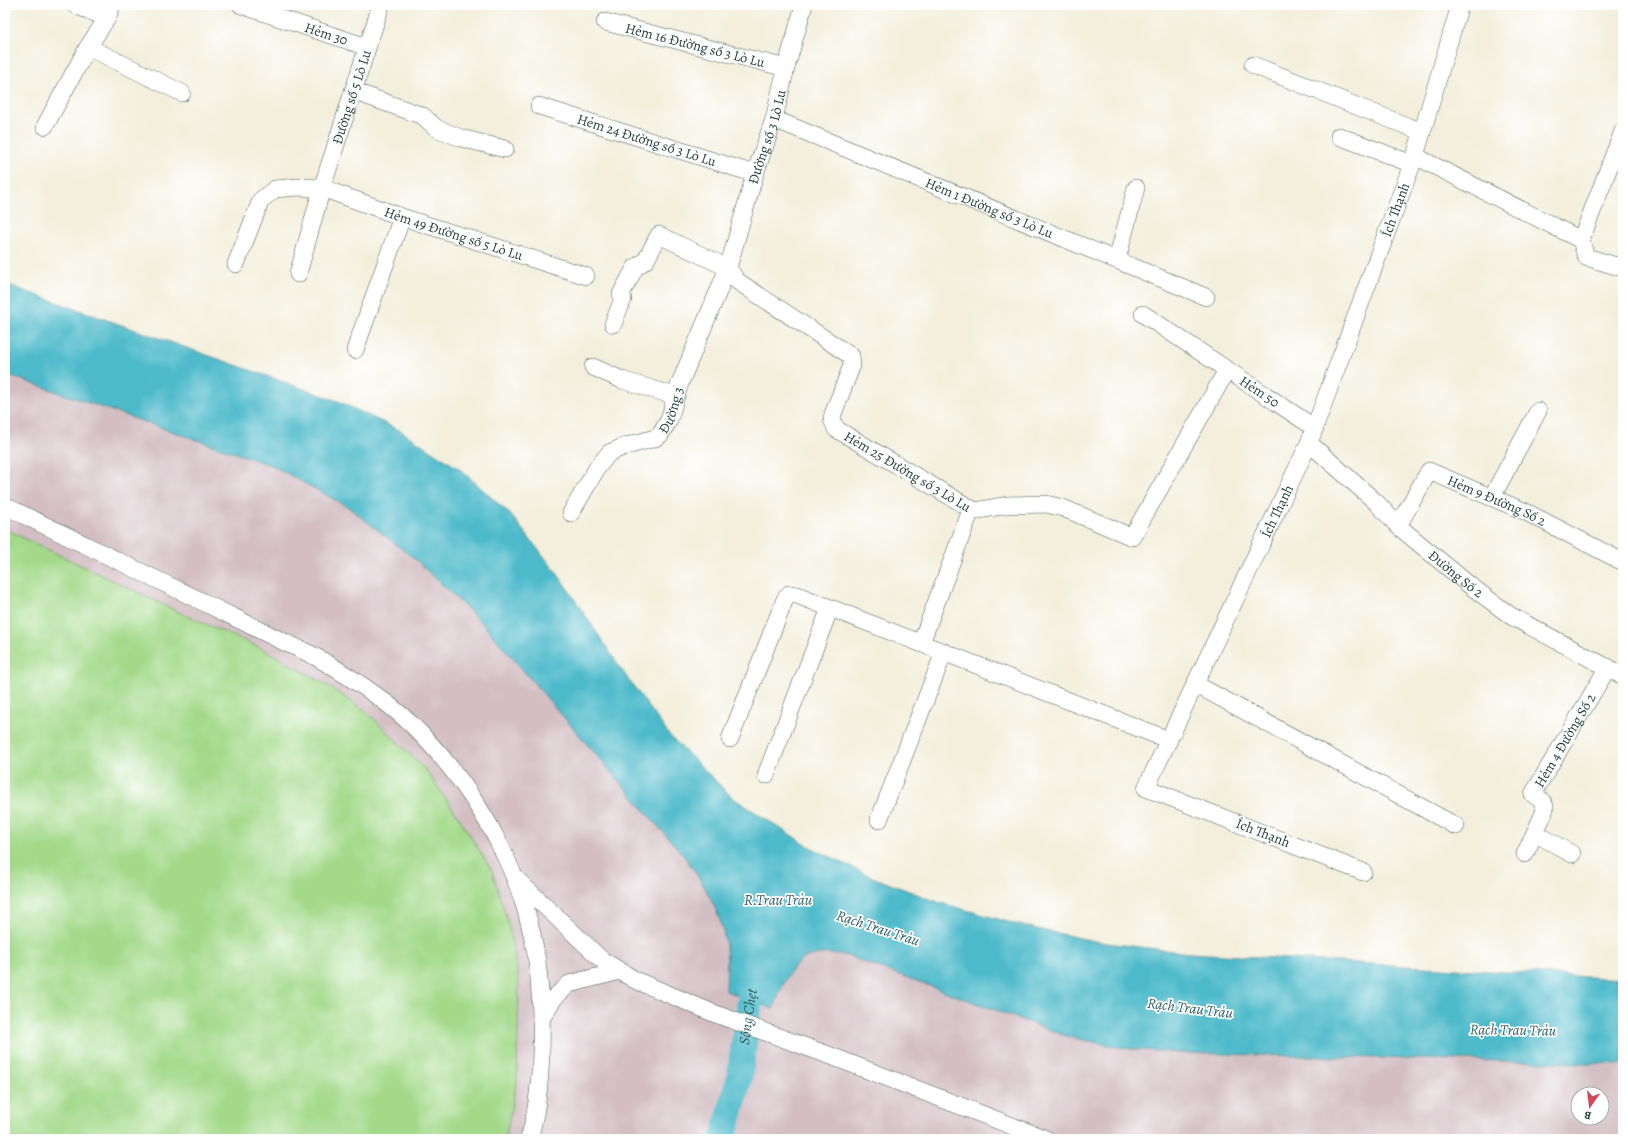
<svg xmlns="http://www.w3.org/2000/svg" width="1628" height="1144" font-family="Alegreya,serif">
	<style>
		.industrial { fill: #d2bec3; fill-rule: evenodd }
		.green { fill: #a3d989; stroke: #618b5e }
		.water { fill: #4ebaca; stroke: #367c7f }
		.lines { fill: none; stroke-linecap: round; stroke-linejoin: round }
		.river { stroke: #4ebaca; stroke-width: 26 }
		.minor-casing { stroke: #3f584d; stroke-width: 18 }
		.minor { stroke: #fff; stroke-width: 17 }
		.labels { text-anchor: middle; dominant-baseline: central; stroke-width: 3.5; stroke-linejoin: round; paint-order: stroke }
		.street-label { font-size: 14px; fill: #1f3d34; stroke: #fff }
		.water-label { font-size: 15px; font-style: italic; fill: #2d6261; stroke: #fff }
	</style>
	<rect width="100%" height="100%" fill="#fff"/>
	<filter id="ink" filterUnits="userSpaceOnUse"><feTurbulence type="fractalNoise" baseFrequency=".025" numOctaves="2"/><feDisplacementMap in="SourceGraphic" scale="8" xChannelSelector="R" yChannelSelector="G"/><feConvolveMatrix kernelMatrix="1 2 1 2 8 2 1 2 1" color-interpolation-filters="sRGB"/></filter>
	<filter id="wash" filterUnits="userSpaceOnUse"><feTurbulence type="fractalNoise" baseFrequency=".012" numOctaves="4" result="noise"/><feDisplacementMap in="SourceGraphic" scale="16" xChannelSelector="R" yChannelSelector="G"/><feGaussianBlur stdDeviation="0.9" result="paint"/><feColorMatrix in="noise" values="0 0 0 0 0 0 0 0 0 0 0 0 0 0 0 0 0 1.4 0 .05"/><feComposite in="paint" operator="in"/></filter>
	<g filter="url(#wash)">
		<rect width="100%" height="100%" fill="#f3efdc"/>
		<path class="industrial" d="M 5,374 L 273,466 L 348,507 L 416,560 L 481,622 L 684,856 L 1069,1037 L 1123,1048 L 1180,1053 L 1623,1064 L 1623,1139 L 5,1139 ZM 1578,1094 L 1602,1094 L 1602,1118 L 1578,1118 Z"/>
		<path class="green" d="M 5,529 L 185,615 L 261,648 L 327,685 L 367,712 L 425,769 L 460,819 L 492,871 L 509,926 L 519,982 L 518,1027 L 517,1080 L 505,1139 L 5,1139 Z"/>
		<path class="water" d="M 5,283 L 19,289 L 338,401 L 401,431 L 461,470 L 510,514 L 557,573 L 621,669 L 670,736 L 733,798 L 808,846 L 872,877 L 938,902 L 1019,925 L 1099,942 L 1190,953 L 1623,979 L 1623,1064 L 1180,1053 L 1123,1048 L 1069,1037 L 845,955 C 837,955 828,953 820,954 C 790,956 783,986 773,1009 L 726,991 C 726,977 728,962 726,948 C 722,913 704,884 684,856 L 481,622 L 416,560 L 348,507 L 273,466 L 5,374 Z"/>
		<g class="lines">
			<path class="river" id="s1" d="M 723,1139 L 739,1080 L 750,1000 L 757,966"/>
		</g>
	</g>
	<g filter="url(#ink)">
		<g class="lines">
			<g class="minor-casing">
				<g id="minor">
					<path d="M 75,5 L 107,18 L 112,5"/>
					<path id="s2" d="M 241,5 L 367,47"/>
					<path d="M 107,18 L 88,47 L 182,93"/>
					<path id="s3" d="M 605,22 L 786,68"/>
					<path d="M 1253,65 L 1422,132"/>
					<path d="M 353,91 L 423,116 L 436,128 L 461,138 L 505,149"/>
					<path id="s4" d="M 539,106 L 755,174"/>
					<path id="s5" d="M 774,119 L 1206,297"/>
					<path d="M 45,126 L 88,47"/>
					<path d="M 1339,136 L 1412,164"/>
					<path d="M 1415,156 L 1581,240 L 1586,257 L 1623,268"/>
					<path d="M 1581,240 L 1623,131"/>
					<path d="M 1117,260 L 1136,188"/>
					<path id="s6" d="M 236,264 L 261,200 L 275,189 L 297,187 L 322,188 L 402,217 L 586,276"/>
					<path id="s7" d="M 728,268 L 737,281 L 851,356 L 852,365 L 833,414 L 832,419 L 836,429 L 975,511 L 1007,505 L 1046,504 L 1063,508 L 1132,537 L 1227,370"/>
					<path id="s8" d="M 298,274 L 322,188 L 381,5"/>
					<path id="s9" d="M 1143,314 L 1315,428"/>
					<path d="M 613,324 L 623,299 L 621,294 L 635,268 L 646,260 L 659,235 L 728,268"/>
					<path d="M 355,350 L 402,217"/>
					<path d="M 593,367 L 622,380 L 675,396"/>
					<path id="s10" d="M 1309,443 L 1377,503 L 1398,526 L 1468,584 L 1511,616 L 1623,676"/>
					<path d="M 1492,497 L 1538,411"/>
					<path d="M 5,506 C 71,538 137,570 203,602 C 229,615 256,628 282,641 C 295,647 310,653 323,661 C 358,682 394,705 422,735 C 485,801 531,888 539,979 C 543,1028 543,1092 529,1139"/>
					<path id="s11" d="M 571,513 L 597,468 L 609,453 L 623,447 L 655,438 L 660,435 L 669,420 L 680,383 L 728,268 L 755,174 L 774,119 L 786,68 L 804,5"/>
					<path id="s12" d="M 1398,526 L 1429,471 L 1526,512 L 1621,561"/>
					<path d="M 921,643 L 971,510"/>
					<path d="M 1195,684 L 1456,826"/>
					<path d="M 730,739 L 785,599 L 789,594 L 797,595 L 1169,740"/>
					<path d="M 766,775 L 830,608"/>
					<path d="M 879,820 L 944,652"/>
					<path d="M 1535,833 L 1572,854"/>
					<path id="s13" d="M 1525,854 L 1544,813 L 1545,806 L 1542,801 L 1533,794 L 1608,667"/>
					<path id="s14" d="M 1363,872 L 1146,788 L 1309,443 L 1415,156 L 1460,5"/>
					<path d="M 514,877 L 602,960 L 635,980 L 713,1013 L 831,1056 L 1046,1139"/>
					<path d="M 541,1019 L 554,998 L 569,984 L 620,971"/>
				</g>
			</g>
			<use href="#minor" class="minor"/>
		</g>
	</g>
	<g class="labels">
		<g class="street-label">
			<text stroke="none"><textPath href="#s2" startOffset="90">Hẻm 30</textPath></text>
			<text stroke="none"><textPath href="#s3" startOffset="93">Hẻm 16 Đường số 3 Lò Lu</textPath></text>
			<text stroke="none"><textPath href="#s8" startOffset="185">Đường số 5 Lò Lu</textPath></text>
			<text stroke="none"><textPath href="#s11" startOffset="443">Đường số 3 Lò Lu</textPath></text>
			<text stroke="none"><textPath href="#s4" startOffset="113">Hẻm 24 Đường số 3 Lò Lu</textPath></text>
			<text stroke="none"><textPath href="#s5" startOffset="233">Hẻm 1 Đường số 3 Lò Lu</textPath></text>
			<text stroke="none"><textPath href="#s14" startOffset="863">Ích Thạnh</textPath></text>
			<text stroke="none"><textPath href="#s6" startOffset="273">Hẻm 49 Đường số 5 Lò Lu</textPath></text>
			<text stroke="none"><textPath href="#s9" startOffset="140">Hẻm 50</textPath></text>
			<text stroke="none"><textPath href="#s11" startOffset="153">Đường 3</textPath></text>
			<text stroke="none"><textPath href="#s7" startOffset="313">Hẻm 25 Đường số 3 Lò Lu</textPath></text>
			<text stroke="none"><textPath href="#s12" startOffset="137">Hẻm 9 Đường Số 2</textPath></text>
			<text stroke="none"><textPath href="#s14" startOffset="539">Ích Thạnh</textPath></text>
			<text stroke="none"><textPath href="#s10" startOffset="197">Đường Số 2</textPath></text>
			<text stroke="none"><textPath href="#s13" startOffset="132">Hẻm 4 Đường Số 2</textPath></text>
			<text transform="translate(1263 833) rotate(21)">Ích Thạnh</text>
		</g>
		<g class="water-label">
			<text x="778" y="900">R.Trau Trảu</text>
			<text transform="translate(878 928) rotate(18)">Rạch Trau Trảu</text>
			<text transform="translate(1190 1008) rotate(7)">Rạch Trau Trảu</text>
			<text stroke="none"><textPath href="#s1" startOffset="125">Sông Chẹt</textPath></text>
			<text transform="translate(1513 1030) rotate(1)">Rạch Trau Trảu</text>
		</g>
	</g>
	<rect width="1628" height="1144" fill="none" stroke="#fff" stroke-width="20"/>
	<g transform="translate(1590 1106) rotate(194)"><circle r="19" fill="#ffffff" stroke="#a5b1ae"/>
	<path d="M0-3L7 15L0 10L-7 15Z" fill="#d1495b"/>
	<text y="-6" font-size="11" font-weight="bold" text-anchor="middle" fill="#1f3d34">B</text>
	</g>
</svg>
